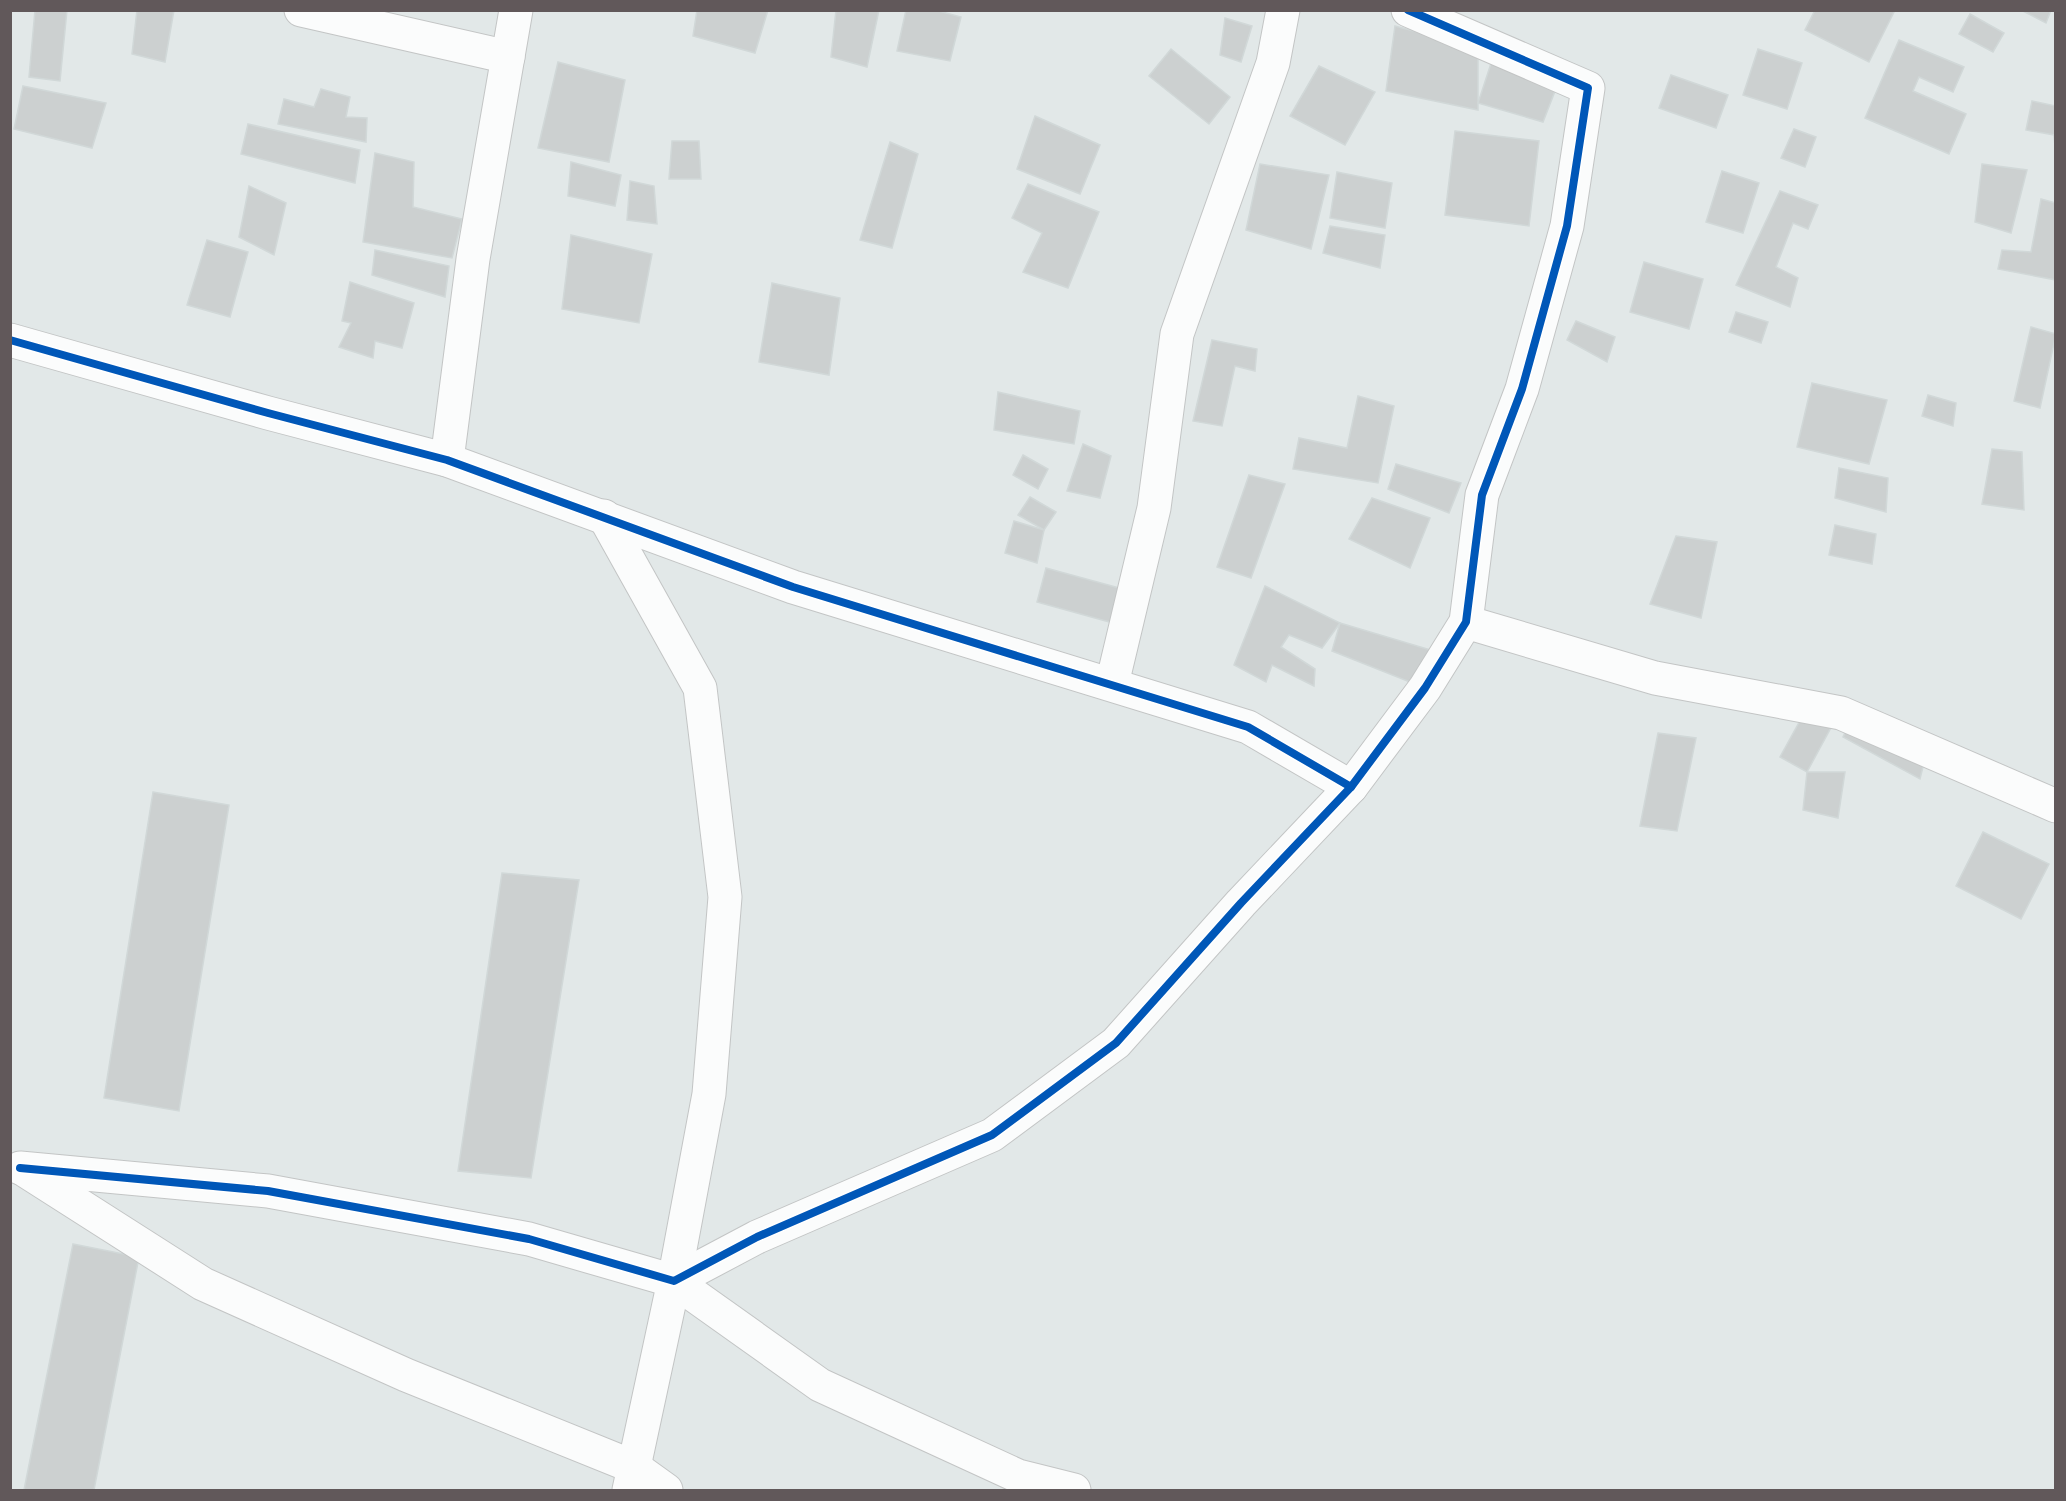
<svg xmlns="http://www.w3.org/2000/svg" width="2066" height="1501" font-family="Poppins,sans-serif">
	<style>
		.building { fill: #ccd0d0; stroke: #d1d8d8; stroke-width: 1.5 }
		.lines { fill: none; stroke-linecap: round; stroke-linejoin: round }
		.minor-casing { stroke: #c3c5c5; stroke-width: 35 }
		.minor { stroke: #fbfcfc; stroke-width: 33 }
		.cycleway-casing { stroke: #fff; stroke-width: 11 }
		.cycleway { stroke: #0057b8; stroke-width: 8 }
	</style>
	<rect width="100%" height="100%" fill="#e2e8e8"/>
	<g class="building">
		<path d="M 35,10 L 67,10 L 60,81 L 29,77 Z"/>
		<path d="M 137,10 L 174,10 L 165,62 L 132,54 Z"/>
		<path d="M 697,10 L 768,10 L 755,53 L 693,36 Z"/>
		<path d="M 836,10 L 879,10 L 867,67 L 831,57 Z"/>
		<path d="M 906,10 L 935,10 L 961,17 L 950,61 L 897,51 Z"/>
		<path d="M 1815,10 L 1895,10 L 1869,62 L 1805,30 Z"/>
		<path d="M 2021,10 L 2051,10 L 2046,23 Z"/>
		<path d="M 1970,14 L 2004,33 L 1993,52 L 1959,34 Z"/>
		<path d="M 1225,18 L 1252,26 L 1241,62 L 1220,55 Z"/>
		<path d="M 1395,26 L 1478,48 L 1478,110 L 1386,91 Z"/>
		<path d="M 1500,36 L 1566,63 L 1543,122 L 1478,103 Z"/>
		<path d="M 1899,40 L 1964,67 L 1953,92 L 1919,77 L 1913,91 L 1966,114 L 1949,154 L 1865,118 Z"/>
		<path d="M 1171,49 L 1230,97 L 1209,124 L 1149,76 Z"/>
		<path d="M 1758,49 L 1802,63 L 1787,109 L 1743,95 Z"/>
		<path d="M 558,62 L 625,80 L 609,162 L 538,148 Z"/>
		<path d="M 1319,66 L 1375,92 L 1345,145 L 1290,116 Z"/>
		<path d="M 1671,75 L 1728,95 L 1716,128 L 1659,108 Z"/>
		<path d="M 23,86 L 106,103 L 92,148 L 14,129 Z"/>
		<path d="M 321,89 L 350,97 L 346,117 L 367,118 L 366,142 L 278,124 L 284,99 L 314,107 Z"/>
		<path d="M 2032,101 L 2056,106 L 2056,158 L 2054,135 L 2026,130 Z"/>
		<path d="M 1035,116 L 1100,145 L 1080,194 L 1017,169 Z"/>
		<path d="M 248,124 L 360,150 L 355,183 L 241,154 Z"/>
		<path d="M 1794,129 L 1816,137 L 1805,167 L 1781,158 Z"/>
		<path d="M 1455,131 L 1539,141 L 1529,226 L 1445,215 Z"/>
		<path d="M 672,141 L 699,141 L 701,179 L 669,179 Z"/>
		<path d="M 890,142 L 918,154 L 892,248 L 860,240 Z"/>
		<path d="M 375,153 L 414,162 L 413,207 L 462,219 L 452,258 L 363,242 Z"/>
		<path d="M 571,162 L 621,175 L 615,206 L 568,196 Z"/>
		<path d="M 1260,164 L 1329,175 L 1311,249 L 1246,230 Z"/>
		<path d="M 1982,164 L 2027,170 L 2011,233 L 1975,222 Z"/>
		<path d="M 1722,171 L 1759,183 L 1743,233 L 1706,222 Z"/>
		<path d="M 1337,172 L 1392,183 L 1385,228 L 1330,218 Z"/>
		<path d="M 630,181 L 654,186 L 657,224 L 627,220 Z"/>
		<path d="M 1028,184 L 1099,212 L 1068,288 L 1023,272 L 1042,233 L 1012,218 Z"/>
		<path d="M 249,186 L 286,203 L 274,255 L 239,237 Z"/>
		<path d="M 1780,191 L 1818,205 L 1808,229 L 1793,223 L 1776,267 L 1798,278 L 1790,307 L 1736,285 Z"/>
		<path d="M 2041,199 L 2056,203 L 2056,280 L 1998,269 L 2002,250 L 2031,252 Z"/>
		<path d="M 1330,226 L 1385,235 L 1380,268 L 1323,253 Z"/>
		<path d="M 571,235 L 652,254 L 639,323 L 562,309 Z"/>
		<path d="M 207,240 L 248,252 L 230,317 L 187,305 Z"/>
		<path d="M 375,250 L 449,266 L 445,297 L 372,275 Z"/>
		<path d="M 1644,262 L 1703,279 L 1689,329 L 1630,312 Z"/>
		<path d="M 350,282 L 414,303 L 402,348 L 375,341 L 373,358 L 339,347 L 351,323 L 342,321 Z"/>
		<path d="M 772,283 L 840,298 L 829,375 L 759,362 Z"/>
		<path d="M 1736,312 L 1768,322 L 1761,343 L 1729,332 Z"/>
		<path d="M 1576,321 L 1615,337 L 1607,362 L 1567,340 Z"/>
		<path d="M 2031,327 L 2056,334 L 2040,408 L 2014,401 Z"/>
		<path d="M 1212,340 L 1257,349 L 1255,371 L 1235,366 L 1222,426 L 1193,421 Z"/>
		<path d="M 1812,383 L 1887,400 L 1869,464 L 1797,447 Z"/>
		<path d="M 998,392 L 1080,411 L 1074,444 L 994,430 Z"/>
		<path d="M 1928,395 L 1956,403 L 1953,426 L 1922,416 Z"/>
		<path d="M 1358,396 L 1394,406 L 1378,483 L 1293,469 L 1299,438 L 1347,448 Z"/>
		<path d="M 1083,444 L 1111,456 L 1100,498 L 1067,491 Z"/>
		<path d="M 1992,449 L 2022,452 L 2024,510 L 1982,504 Z"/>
		<path d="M 1023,455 L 1048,469 L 1038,489 L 1013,475 Z"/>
		<path d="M 1396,464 L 1461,483 L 1449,513 L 1388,489 Z"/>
		<path d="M 1839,468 L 1888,478 L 1886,512 L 1835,498 Z"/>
		<path d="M 1249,475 L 1285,484 L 1251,578 L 1217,567 Z"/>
		<path d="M 1030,497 L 1056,512 L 1044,530 L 1018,515 Z"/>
		<path d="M 1372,498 L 1430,518 L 1410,568 L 1349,539 Z"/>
		<path d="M 1014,521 L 1044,530 L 1037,563 L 1005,553 Z"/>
		<path d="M 1835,525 L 1876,534 L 1872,564 L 1829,555 Z"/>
		<path d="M 1676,536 L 1717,542 L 1701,618 L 1650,604 Z"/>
		<path d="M 1046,568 L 1134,592 L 1124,626 L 1037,602 Z"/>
		<path d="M 1265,586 L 1340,623 L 1322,648 L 1289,635 L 1281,647 L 1315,669 L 1314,686 L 1272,665 L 1266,682 L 1234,665 Z"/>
		<path d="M 1340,623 L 1434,651 L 1425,688 L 1332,651 Z"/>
		<path d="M 1807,708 L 1834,722 L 1807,772 L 1780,757 Z"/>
		<path d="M 1852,718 L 1927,751 L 1920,779 L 1843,737 Z"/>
		<path d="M 1658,733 L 1696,738 L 1677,831 L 1640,826 Z"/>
		<path d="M 1807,772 L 1845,772 L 1838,818 L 1803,810 Z"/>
		<path d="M 153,792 L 229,805 L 179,1111 L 104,1098 Z"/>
		<path d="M 1983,832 L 2049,864 L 2021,919 L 1956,886 Z"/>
		<path d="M 502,873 L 579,880 L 531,1178 L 458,1171 Z"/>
		<path d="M 73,1244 L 139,1257 L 94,1490 L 24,1490 Z"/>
	</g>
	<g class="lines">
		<g class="minor-casing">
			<g id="minor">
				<path d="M 301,10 L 508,57"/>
				<path d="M 10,340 L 268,413 L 447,460 L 793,587 L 1248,727 L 1351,787"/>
				<path d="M 447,460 L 473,259 L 516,10"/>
				<path d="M 604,516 L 700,688 L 725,897 L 709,1094 L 674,1281 L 629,1490"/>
				<path d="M 1466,622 L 1655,678 L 1841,713 L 2056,806"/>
				<path d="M 1112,684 L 1154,508 L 1177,334 L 1273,63 L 1283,10"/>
				<path d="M 20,1168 L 268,1191 L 529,1239 L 674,1281 L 757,1237 L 992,1135 L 1116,1043 L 1241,903 L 1351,787 L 1425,688 L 1466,622 L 1482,495 L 1522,389 L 1567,226 L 1588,88 L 1408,10"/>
				<path d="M 26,1171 L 203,1284 L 406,1375 L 634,1467 L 666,1490"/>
				<path d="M 674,1281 L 820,1385 L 1018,1476 L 1074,1490"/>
			</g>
		</g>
		<use href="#minor" class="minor"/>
		<g class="cycleway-casing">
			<g id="cycleway">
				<path d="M 10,340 L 268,413 L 447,460 L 793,587 L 1248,727 L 1351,787"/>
				<path d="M 20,1168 L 268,1191 L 529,1239 L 674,1281 L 757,1237 L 992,1135 L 1116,1043 L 1241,903 L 1351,787 L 1425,688 L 1466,622 L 1482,495 L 1522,389 L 1567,226 L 1588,88 L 1408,10"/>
			</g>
		</g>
		<use href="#cycleway" class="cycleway"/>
	</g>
	<rect width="2066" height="1501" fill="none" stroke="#61585a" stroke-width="24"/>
</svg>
